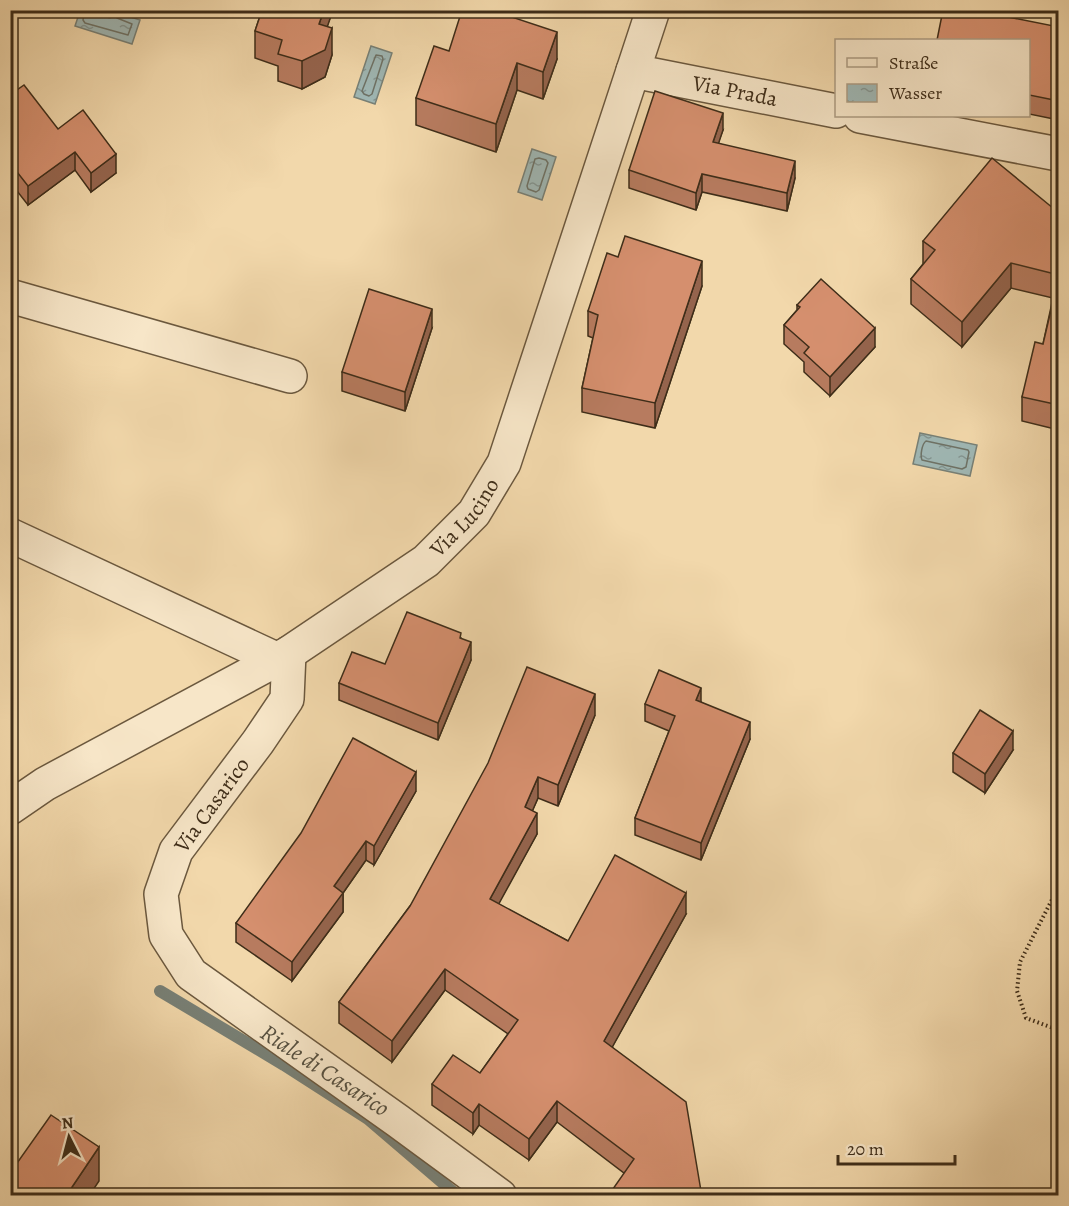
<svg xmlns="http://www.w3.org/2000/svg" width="1069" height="1206" font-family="Alegreya,serif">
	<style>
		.water { fill: url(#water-ripples); stroke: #788076; stroke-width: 1.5 }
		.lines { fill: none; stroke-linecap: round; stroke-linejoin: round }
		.shore { stroke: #6e7266; stroke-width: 1.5 }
		.stream { stroke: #788076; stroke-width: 12 }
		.minor-casing { stroke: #6b583e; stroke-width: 36 }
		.path { stroke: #3e2d19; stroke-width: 4; stroke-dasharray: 1.5 3; stroke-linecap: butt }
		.minor { stroke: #f7e6c8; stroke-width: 33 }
		.wall { fill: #b77b5f; stroke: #3e2d19; stroke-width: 1.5 }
		.shaded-wall { fill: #95644d; stroke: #3e2d19; stroke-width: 1.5 }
		.building { fill: #d58f6e; stroke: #3e2d19; stroke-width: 1.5 }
		.labels { text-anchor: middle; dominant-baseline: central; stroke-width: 5; stroke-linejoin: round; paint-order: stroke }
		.street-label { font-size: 22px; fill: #3e2d19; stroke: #f7e6c8 }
		.water-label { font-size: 24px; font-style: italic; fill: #565040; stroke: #f7e6c8 }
	</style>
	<defs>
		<pattern id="water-ripples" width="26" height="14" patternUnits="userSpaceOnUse" patternTransform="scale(1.5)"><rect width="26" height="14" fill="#9fb7b4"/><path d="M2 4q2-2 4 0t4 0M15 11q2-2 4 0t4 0" fill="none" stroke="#839592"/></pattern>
	</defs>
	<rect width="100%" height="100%" fill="#f2d8ab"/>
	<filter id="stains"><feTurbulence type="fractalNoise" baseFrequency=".00333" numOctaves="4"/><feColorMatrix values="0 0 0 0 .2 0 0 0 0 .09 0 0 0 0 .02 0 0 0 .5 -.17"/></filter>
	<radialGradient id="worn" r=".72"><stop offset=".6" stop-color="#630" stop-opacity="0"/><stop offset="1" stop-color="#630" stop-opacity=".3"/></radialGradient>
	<g class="water">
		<path d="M 80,11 L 112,11 L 140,20 L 132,44 L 75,26 Z"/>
		<path d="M 371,46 L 392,53 L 375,104 L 354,97 Z"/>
		<path d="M 532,149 L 556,157 L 542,200 L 518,192 Z"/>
		<path d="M 920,433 L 977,445 L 970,476 L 913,464 Z"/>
	</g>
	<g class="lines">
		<g class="shore">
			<path d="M 85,10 L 83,20 L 85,23 L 128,35 L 132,24 L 117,18 L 114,10"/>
			<path d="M 376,55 L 382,56 L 383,59 L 372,94 L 369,96 L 364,94 L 362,91 Z"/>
			<path d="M 539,158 L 546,160 L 548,163 L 539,190 L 536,192 L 528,189 L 527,186 L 535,159 Z"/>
			<path d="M 926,441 L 968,450 L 969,452 L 966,467 L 962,469 L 922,460 C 920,455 922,444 926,441 Z"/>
		</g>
		<path class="stream" d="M 160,991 L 284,1065 L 368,1119 L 458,1196"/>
		<g class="minor-casing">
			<g id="minor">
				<path id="s1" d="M 633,71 L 836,111"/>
				<path d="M 860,116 L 1058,154"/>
				<path d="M 10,296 L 290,376"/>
				<path d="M 10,535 L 276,659"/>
				<path d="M 289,653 L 287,699 L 258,742 L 176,851 L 161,894 L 166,935 L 191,974 L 398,1121 L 500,1196"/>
				<path id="s2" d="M 10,808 L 45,784 L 289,653 L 426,561 L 474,513 L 504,463 L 653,10"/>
			</g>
		</g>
		<path class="path" d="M 1058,888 L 1020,962 L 1017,991 L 1026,1018 L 1053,1028 L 1058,1026"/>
		<use href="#minor" class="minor"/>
	</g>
	<g class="wall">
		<path d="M 262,10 L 333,10 L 327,26 L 332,55 L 325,77 L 302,89 L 278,81 L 278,66 L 255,58 L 255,31 Z"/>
		<path d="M 1059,27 L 1059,120 L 1029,114 L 1029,40 Z"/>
		<path d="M 449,51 L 557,59 L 543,99 L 517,90 L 496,152 L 416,125 L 416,98 Z"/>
		<path d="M 10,95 L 58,129 L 116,173 L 91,192 L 75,170 L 28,205 L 10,182 Z"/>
		<path d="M 723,130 L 718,143 L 795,178 L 787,211 L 702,192 L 696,210 L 629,188 L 629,170 Z"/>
		<path d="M 1059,213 L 1059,430 L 1022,421 L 1022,397 L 1043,344 L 1053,298 L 1011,288 L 962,347 L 911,304 L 911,279 L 923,264 L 923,241 Z"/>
		<path d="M 618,257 L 702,286 L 655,428 L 582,412 L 582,388 L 593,338 L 588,336 L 588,311 Z"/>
		<path d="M 797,305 L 875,347 L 830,396 L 804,372 L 804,362 L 784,344 L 784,325 L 797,310 Z"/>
		<path d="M 432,328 L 405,411 L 342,391 L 342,372 Z"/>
		<path d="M 461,638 L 471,660 L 438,740 L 339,700 L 339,683 L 385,664 Z"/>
		<path d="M 701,702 L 750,739 L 701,860 L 635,835 L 635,818 L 669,731 L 645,721 L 645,704 Z"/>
		<path d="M 595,715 L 558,806 L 538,798 L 532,811 L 537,834 L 498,904 L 568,941 L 686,914 L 612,1047 L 701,1196 L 624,1173 L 557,1122 L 529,1160 L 479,1125 L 473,1134 L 432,1105 L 432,1084 L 480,1073 L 508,1034 L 445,990 L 392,1062 L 339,1023 L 339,1002 L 410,906 Z"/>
		<path d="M 1013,750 L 985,793 L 953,772 L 953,753 Z"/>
		<path d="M 416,791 L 374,865 L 366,860 L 343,893 L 343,912 L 292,981 L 236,942 L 236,923 Z"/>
	</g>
	<g class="shaded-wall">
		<path d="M 324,10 L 333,10 L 319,51 L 319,24 Z"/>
		<path d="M 332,28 L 332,55 L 325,77 L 302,89 L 302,61 Z"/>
		<path d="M 557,32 L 557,59 L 543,99 L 543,72 Z"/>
		<path d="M 517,63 L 517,90 L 496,152 L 496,124 Z"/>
		<path d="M 723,113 L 723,130 L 713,160 L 713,142 Z"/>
		<path d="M 75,152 L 75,170 L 28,205 L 28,186 Z"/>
		<path d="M 116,154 L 116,173 L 91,192 L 91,173 Z"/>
		<path d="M 795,161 L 795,178 L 787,211 L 787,193 Z"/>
		<path d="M 702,174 L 702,192 L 696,210 L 696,193 Z"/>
		<path d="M 702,261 L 702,286 L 655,428 L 655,403 Z"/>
		<path d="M 1011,263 L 1011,288 L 962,347 L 962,322 Z"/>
		<path d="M 432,309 L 432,328 L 405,411 L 405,392 Z"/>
		<path d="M 875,328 L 875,347 L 830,396 L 830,377 Z"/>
		<path d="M 471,642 L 471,660 L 438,740 L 438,723 Z"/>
		<path d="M 701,688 L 701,705 L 696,700 Z"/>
		<path d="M 595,694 L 595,715 L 558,806 L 558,785 Z"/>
		<path d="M 750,722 L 750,739 L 701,860 L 701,843 Z"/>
		<path d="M 1013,731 L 1013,750 L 985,793 L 985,774 Z"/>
		<path d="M 416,772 L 416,791 L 374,865 L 374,846 Z"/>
		<path d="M 538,777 L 538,798 L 525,828 L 525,807 Z"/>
		<path d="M 537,813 L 537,834 L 490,920 L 490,899 Z"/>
		<path d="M 366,841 L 366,860 L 343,893 L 343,912 L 292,981 L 292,962 L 334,886 Z"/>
		<path d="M 686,893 L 686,914 L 604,1062 L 604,1041 Z"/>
		<path d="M 445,969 L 445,990 L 392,1062 L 392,1041 Z"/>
		<path d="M 557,1101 L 557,1122 L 529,1160 L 529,1139 Z"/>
		<path d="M 479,1104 L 479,1125 L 473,1134 L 473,1113 Z"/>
		<path d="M 99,1147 L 99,1181 L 89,1196 L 66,1196 Z"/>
	</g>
	<g class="building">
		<path d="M 262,10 L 324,10 L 319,24 L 332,28 L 325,50 L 302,61 L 278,54 L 282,40 L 255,31 Z"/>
		<path d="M 462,10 L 491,10 L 557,32 L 543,72 L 517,63 L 496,124 L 416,98 L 434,46 L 449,51 Z"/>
		<path d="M 943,10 L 973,10 L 1059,27 L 1059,101 L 1029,95 L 1029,40 L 937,40 Z"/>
		<path d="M 24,85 L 58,129 L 83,110 L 116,154 L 91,173 L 75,152 L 28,186 L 10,163 L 10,95 Z"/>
		<path d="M 655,91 L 723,113 L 713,142 L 795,161 L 787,193 L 702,174 L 696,193 L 629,170 Z"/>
		<path d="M 992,158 L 1059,213 L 1059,275 L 1011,263 L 962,322 L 911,279 L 935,250 L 923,241 Z"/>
		<path d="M 625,236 L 702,261 L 655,403 L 582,388 L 598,315 L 588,311 L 607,253 L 618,257 Z"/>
		<path d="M 1059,276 L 1059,405 L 1022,397 L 1035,342 L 1043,344 Z"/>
		<path d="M 821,279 L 875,328 L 830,377 L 804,353 L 809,347 L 784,325 L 800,307 L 797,305 Z"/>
		<path d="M 369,289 L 432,309 L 405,392 L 342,372 Z"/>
		<path d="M 407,612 L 461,633 L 460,638 L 471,642 L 438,723 L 339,683 L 352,652 L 385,664 Z"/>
		<path d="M 527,667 L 595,694 L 558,785 L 538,777 L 525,807 L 537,813 L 490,899 L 568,941 L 615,855 L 686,893 L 604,1041 L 686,1102 L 701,1191 L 698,1196 L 608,1196 L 634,1159 L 557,1101 L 529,1139 L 479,1104 L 473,1113 L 432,1084 L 453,1055 L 480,1073 L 518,1020 L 445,969 L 392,1041 L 339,1002 L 410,906 L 488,763 Z"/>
		<path d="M 659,670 L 701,688 L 696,700 L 750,722 L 701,843 L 635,818 L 675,716 L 645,704 Z"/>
		<path d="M 980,710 L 1013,731 L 985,774 L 953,753 Z"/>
		<path d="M 353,738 L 416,772 L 374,846 L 366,841 L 334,886 L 343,893 L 292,962 L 236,923 L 301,833 Z"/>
		<path d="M 51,1115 L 99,1147 L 66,1196 L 10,1196 L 10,1173 Z"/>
	</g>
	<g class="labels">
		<g class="street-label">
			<text stroke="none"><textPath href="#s1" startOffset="104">Via Prada</textPath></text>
			<text stroke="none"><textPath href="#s2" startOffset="543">Via Lucino</textPath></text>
			<text transform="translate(212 805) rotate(-54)">Via Casarico</text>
		</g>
		<g class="water-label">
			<text transform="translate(325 1070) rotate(33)">Riale di Casarico</text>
		</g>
	</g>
	<rect width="1069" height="1206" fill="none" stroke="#f2d8ab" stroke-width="36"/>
	<rect x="12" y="12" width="1045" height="1182" fill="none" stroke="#3e2d19" stroke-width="3"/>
	<rect x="18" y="18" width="1033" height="1170" fill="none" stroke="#3e2d19" stroke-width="1.5"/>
	<rect x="835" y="39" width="195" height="78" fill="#f7e6c8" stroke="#ad9c82" stroke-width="1.5"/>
	<rect x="847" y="58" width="30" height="9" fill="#f7e6c8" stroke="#ad9c82" stroke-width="1.5"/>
	<text x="889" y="69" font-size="18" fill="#3e2d19">Straße</text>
	<rect x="847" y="84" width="30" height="18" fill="url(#water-ripples)" stroke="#ad9c82" stroke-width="1.5"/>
	<text x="889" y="99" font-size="18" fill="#3e2d19">Wasser</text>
	<g transform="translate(69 1137) rotate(354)" stroke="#f7e6c8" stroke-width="4.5" paint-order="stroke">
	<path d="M0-4.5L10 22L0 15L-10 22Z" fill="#3e2d19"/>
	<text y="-9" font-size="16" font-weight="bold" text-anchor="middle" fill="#3e2d19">N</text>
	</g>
	<path d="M838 1155v9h117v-9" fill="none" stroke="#3e2d19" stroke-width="3"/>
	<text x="847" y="1155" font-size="18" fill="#3e2d19" stroke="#f7e6c8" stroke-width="4.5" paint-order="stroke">20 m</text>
	<rect width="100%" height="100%" filter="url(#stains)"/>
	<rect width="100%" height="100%" fill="url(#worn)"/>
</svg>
